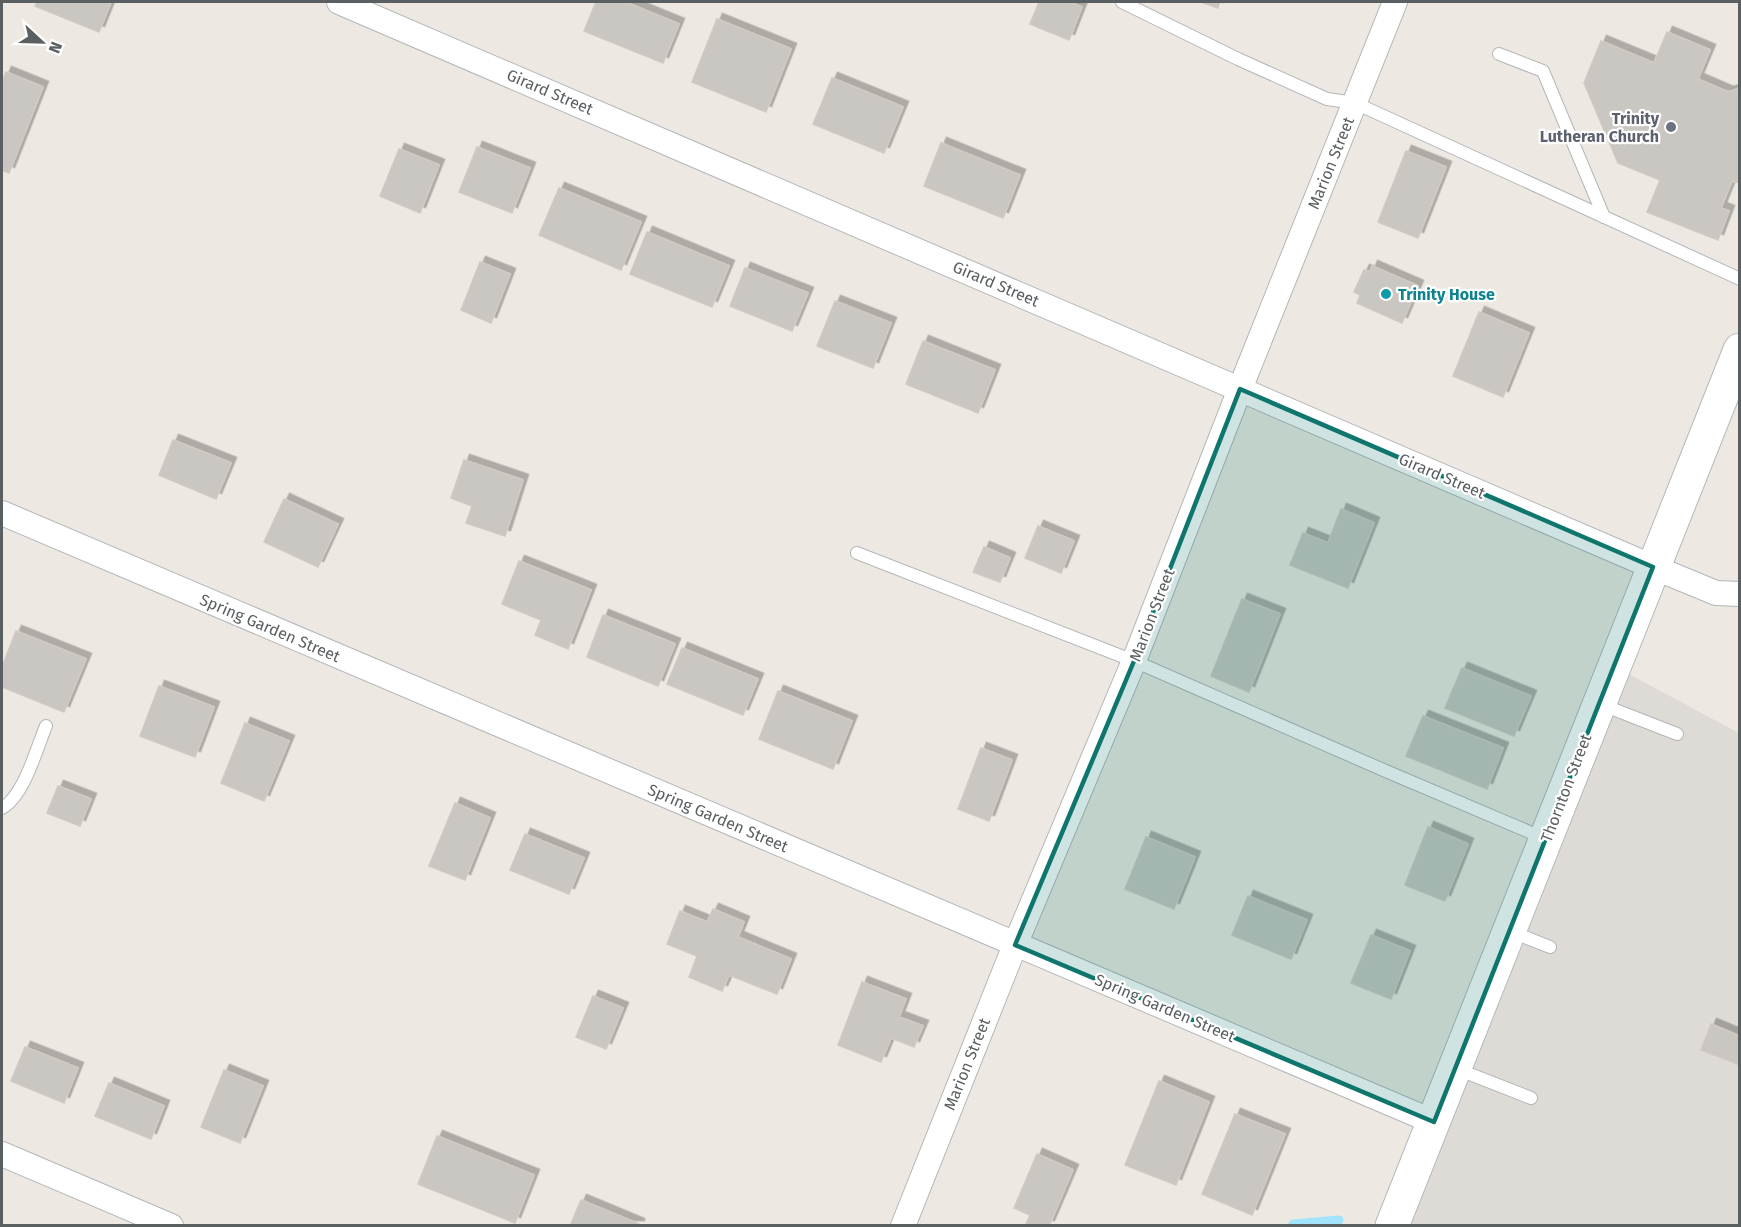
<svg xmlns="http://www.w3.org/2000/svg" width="1741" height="1227" font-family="'Fira Sans',sans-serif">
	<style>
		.industrial { fill: #dedbd6 }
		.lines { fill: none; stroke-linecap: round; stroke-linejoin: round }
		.stream { stroke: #a2e4fd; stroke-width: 9 }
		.building { fill: #cac6c1; stroke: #d1c9c1; stroke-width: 1.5; filter: url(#shadow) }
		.lane-casing { stroke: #b3b6b9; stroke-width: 14 }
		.street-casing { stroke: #b3b6b9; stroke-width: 26 }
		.secondary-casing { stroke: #b4b8bc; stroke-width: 35 }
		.lane { stroke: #fff; stroke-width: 12 }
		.street { stroke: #fff; stroke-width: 24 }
		.secondary { stroke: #fff; stroke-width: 33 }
		.marked { fill: #0f766e; fill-opacity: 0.2; stroke: #0f766e; stroke-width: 4.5; stroke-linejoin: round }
		.worship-dot { fill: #6b7280; stroke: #fff; stroke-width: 2 }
		.culture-dot { fill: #0f9aa8; stroke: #fff; stroke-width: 2 }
		.labels { text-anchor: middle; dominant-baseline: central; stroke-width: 4.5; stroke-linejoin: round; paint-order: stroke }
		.street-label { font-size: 16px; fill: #5a5f62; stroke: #fff }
		.worship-label { font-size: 16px; font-weight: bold; fill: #5b616d; stroke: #fff; text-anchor: end }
		.culture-label { font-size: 16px; font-weight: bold; fill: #0d838f; stroke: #fff; text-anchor: start }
	</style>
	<defs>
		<filter id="shadow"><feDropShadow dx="5.5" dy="-5.5" stdDeviation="0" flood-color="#0004"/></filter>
	</defs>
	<rect width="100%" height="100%" fill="#ede9e2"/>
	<path class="industrial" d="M 1614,666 L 1739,733 L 1739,1225 L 1392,1226 Z"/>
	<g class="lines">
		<path class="stream" d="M 1292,1226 L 1293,1224 L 1339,1220"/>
	</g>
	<g class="building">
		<path d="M 37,2 L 111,2 L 99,32 L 35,6 Z"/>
		<path d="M 596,2 L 625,2 L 679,24 L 663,63 L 584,31 Z"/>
		<path d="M 1039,2 L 1068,2 L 1082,7 L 1069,40 L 1030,24 Z"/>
		<path d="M 1201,2 L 1220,2 L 1218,8 Z"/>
		<path d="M 717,19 L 791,49 L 766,112 L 692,82 Z"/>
		<path d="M 1667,32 L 1710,50 L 1698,79 L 1728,92 L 1740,88 L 1740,183 L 1732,181 L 1721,208 L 1729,211 L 1718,240 L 1647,212 L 1660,180 L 1618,163 L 1584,83 L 1601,41 L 1654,63 Z"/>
		<path d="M 6,72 L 43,87 L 9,173 L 2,170 L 2,82 Z"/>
		<path d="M 832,78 L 903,107 L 884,153 L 813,124 Z"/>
		<path d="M 941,143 L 1020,175 L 1003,218 L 924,186 Z"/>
		<path d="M 477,147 L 530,168 L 512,213 L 459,192 Z"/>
		<path d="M 399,149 L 439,165 L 420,213 L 380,196 Z"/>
		<path d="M 1406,151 L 1446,167 L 1418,238 L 1378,222 Z"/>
		<path d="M 559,188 L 641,222 L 621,270 L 539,235 Z"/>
		<path d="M 647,232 L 729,266 L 712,307 L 630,274 Z"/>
		<path d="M 480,262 L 510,274 L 491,323 L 461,310 Z"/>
		<path d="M 1372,266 L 1418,286 L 1402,323 L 1357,303 L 1360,295 L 1354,292 L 1364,270 L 1370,272 Z"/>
		<path d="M 745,268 L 808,293 L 792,331 L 730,306 Z"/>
		<path d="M 835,301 L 891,323 L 873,368 L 817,346 Z"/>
		<path d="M 1479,312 L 1529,333 L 1503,397 L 1453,376 Z"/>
		<path d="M 923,341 L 995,370 L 978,413 L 906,384 Z"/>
		<path d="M 173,440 L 231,463 L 216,499 L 159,475 Z"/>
		<path d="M 464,460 L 523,480 L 505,536 L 466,523 L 472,506 L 451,498 Z"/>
		<path d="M 284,499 L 338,524 L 318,567 L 264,542 Z"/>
		<path d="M 1341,509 L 1374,523 L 1348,588 L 1290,565 L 1303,533 L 1328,543 Z"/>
		<path d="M 1038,526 L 1074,541 L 1061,573 L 1025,558 Z"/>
		<path d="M 984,547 L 1010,558 L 1000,582 L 973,572 Z"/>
		<path d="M 519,561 L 591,590 L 568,649 L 535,635 L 541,620 L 502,604 Z"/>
		<path d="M 1242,599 L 1280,614 L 1249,692 L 1211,676 Z"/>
		<path d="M 603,615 L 675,644 L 658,686 L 587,657 Z"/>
		<path d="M 16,631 L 86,659 L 64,712 L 2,687 L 2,667 Z"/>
		<path d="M 682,648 L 758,679 L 743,715 L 667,684 Z"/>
		<path d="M 1462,668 L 1531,696 L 1514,736 L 1445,708 Z"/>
		<path d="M 159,686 L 214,707 L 195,757 L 140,736 Z"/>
		<path d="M 778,691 L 852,721 L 833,769 L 759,739 Z"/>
		<path d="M 1423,716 L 1503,748 L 1487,789 L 1406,756 Z"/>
		<path d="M 245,723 L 289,741 L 264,801 L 221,783 Z"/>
		<path d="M 981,748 L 1012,760 L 989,821 L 958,809 Z"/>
		<path d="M 58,786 L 91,799 L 80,826 L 47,813 Z"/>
		<path d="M 455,803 L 490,818 L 465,880 L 429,866 Z"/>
		<path d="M 1428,827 L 1468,844 L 1445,901 L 1405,885 Z"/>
		<path d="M 525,834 L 584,858 L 569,894 L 510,870 Z"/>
		<path d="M 1146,837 L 1195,857 L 1174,909 L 1125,889 Z"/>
		<path d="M 1248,896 L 1307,920 L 1291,959 L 1232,935 Z"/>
		<path d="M 713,909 L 744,922 L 738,937 L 791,959 L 777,994 L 729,975 L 722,991 L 689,977 L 697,956 L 667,944 L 680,911 L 707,922 Z"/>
		<path d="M 1371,935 L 1410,951 L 1391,999 L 1351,983 Z"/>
		<path d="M 862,982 L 906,999 L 899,1017 L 923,1026 L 914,1047 L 891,1038 L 881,1062 L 838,1045 Z"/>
		<path d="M 593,996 L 623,1008 L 606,1049 L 576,1037 Z"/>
		<path d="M 1711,1024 L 1740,1036 L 1740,1065 L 1701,1050 Z"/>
		<path d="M 25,1047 L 78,1068 L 64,1103 L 11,1081 Z"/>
		<path d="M 224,1070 L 263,1086 L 240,1143 L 201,1127 Z"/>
		<path d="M 1159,1081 L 1209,1102 L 1176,1185 L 1125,1165 Z"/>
		<path d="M 109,1083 L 164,1106 L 151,1139 L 95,1116 Z"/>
		<path d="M 1235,1114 L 1285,1134 L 1252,1215 L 1202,1194 Z"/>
		<path d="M 437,1136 L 534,1175 L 515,1223 L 418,1184 Z"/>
		<path d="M 1037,1154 L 1073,1170 L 1049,1226 L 1026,1224 L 1030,1215 L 1014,1208 Z"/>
		<path d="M 581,1200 L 639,1224 L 639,1226 L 570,1226 Z"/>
	</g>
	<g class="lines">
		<g class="lane-casing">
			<g id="lane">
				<path d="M 1122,2 L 1238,59 L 1327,99 L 1355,103 L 1740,279"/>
				<path d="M 1499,54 L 1543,71 L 1604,217"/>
				<path d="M 857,553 L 1134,661 L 1388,772 L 1546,839"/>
				<path d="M 1600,704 L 1677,734"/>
				<path d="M 2,808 C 24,796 36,750 46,726"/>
				<path d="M 1512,932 L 1550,947"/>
				<path d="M 1457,1069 L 1531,1098"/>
			</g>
		</g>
		<g class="street-casing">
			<g id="street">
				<path d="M 339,2 L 1653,567 L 1716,593 L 1740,594"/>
				<path d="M 2,513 L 1434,1122"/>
				<path d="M 2,1154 L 171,1226"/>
				<path d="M 903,1226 L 1015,945 L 1134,661 L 1240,389 L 1395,2"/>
			</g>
		</g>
		<g class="secondary-casing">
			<path id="secondary" d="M 1392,1226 L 1740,350"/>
		</g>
		<use href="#lane" class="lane"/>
		<use href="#street" class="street"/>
		<use href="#secondary" class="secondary"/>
	</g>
	<path class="marked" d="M 1240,389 L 1653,567 L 1434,1122 L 1015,945 L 1134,661 Z"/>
	<circle class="worship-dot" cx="1671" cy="127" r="6"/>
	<circle class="culture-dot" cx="1386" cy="294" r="6"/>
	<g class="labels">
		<g class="street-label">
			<text transform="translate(550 92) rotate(23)">Girard Street</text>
			<text transform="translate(1331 163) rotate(-68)">Marion Street</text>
			<text transform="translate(996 284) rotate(23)">Girard Street</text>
			<text transform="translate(1442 476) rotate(23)">Girard Street</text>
			<text transform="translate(1152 615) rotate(-69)">Marion Street</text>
			<text transform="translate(270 628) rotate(23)">Spring Garden Street</text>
			<text transform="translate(1566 788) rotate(-69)">Thornton Street</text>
			<text transform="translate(718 818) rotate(23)">Spring Garden Street</text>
			<text transform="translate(1165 1008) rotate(23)">Spring Garden Street</text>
			<text transform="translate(967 1064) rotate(-68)">Marion Street</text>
		</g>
		<g class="worship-label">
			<text x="1659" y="118">Trinity<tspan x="1659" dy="18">Lutheran Church</tspan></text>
		</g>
		<g class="culture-label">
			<text x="1398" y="294">Trinity House</text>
		</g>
	</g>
	<rect width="1741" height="1227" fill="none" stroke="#5a5f62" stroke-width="6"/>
	<g transform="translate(42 42) rotate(112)" stroke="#ffffff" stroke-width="4.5" paint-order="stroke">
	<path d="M0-4.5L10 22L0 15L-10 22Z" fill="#5a5f62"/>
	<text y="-9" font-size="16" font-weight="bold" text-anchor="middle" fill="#5a5f62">N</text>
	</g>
</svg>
